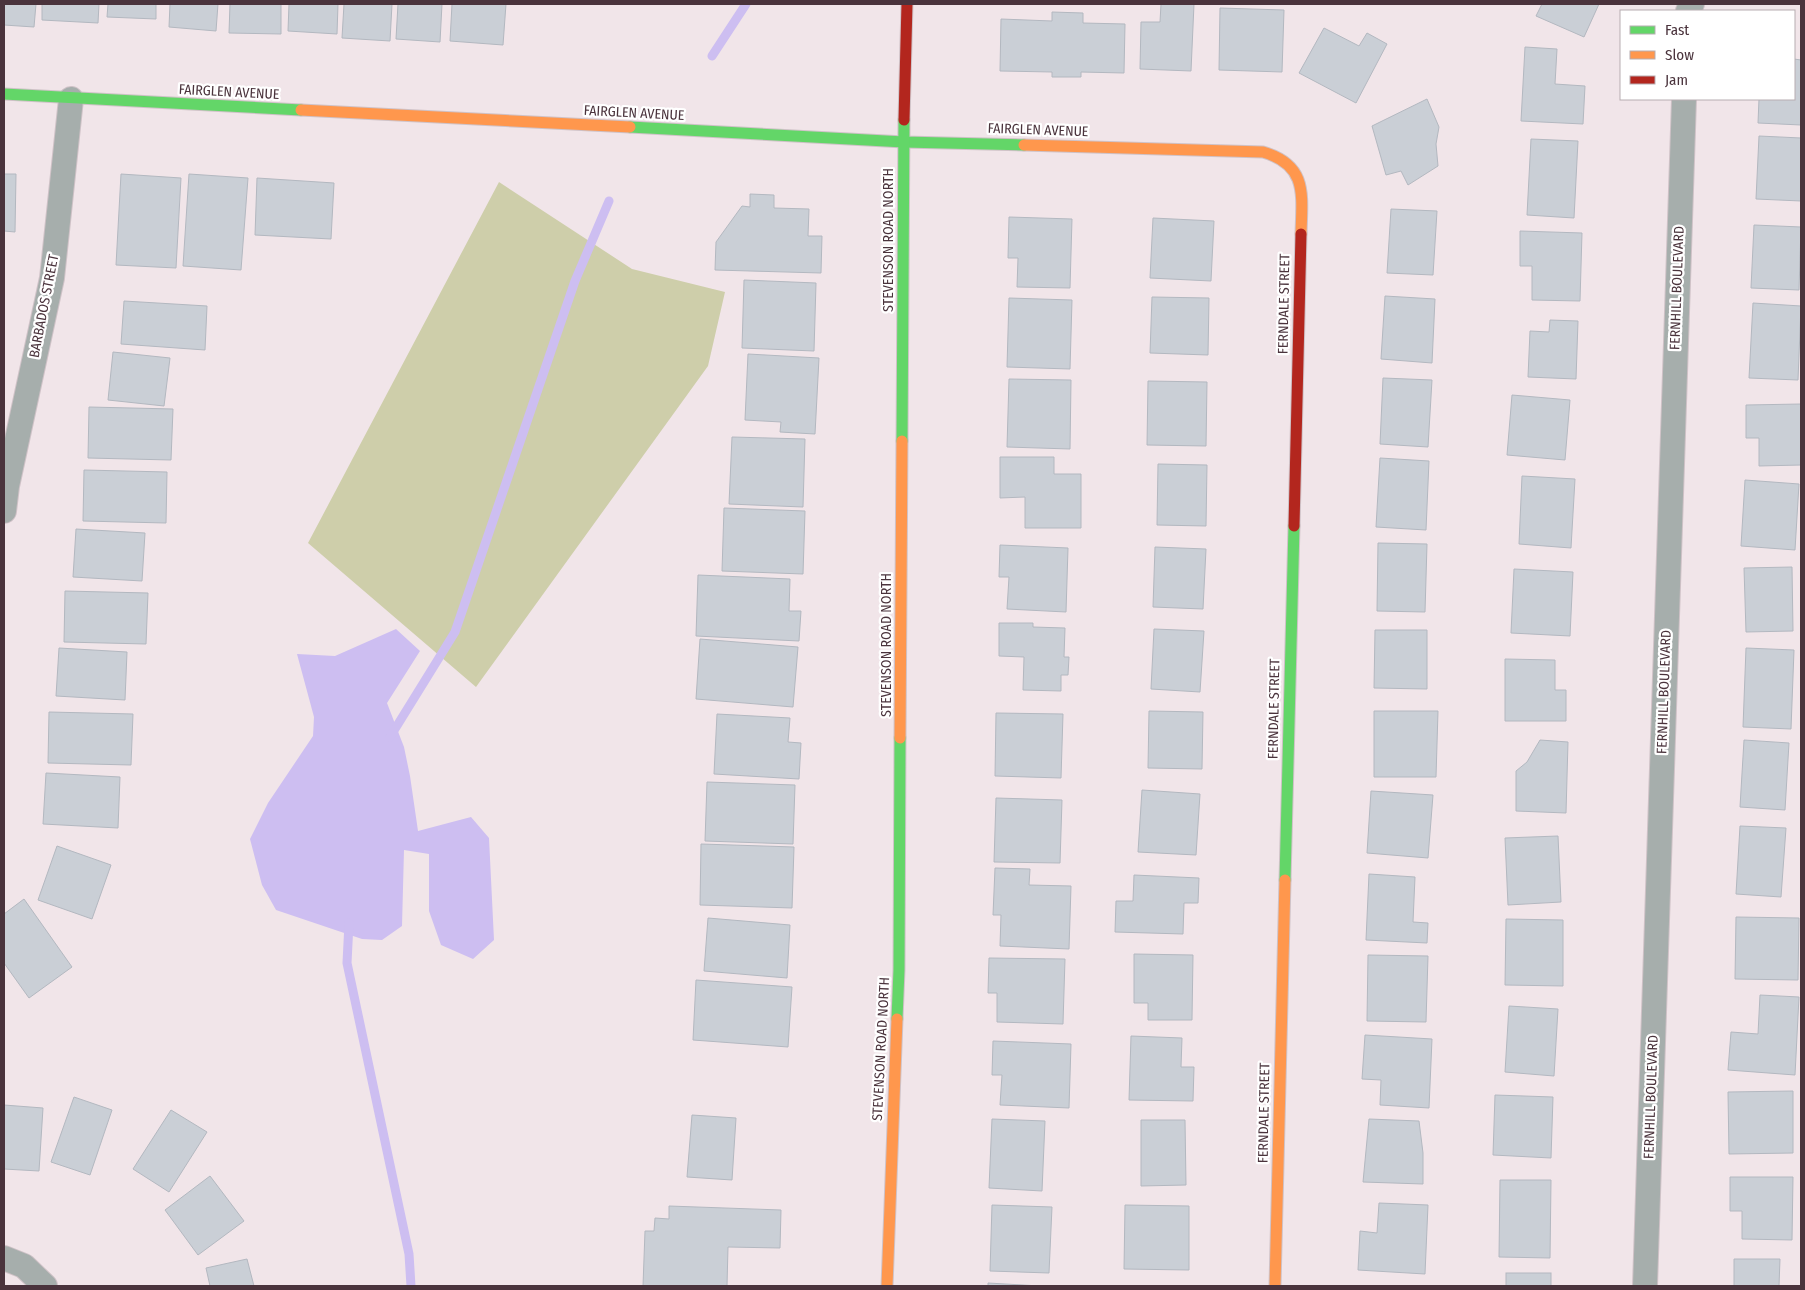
<svg xmlns="http://www.w3.org/2000/svg" width="1805" height="1290" font-family="'Fira Sans Condensed',sans-serif">
	<style>
		.green { fill: #ceceaa }
		.water { fill: #cdbef1 }
		.lines { fill: none; stroke-linecap: round; stroke-linejoin: round }
		.stream { stroke: #cdbef1; stroke-width: 9 }
		.building { fill: #cacfd6; stroke: #b3b8c0 }
		.street-casing { stroke: #cfc2c7; stroke-width: 26 }
		.fast-casing { stroke: #cfc2c7; stroke-width: 13 }
		.slow-casing { stroke: #cfc2c7; stroke-width: 13 }
		.jam-casing { stroke: #cfc2c7; stroke-width: 13 }
		.street { stroke: #a6aeac; stroke-width: 24 }
		.fast { stroke: #63d668; stroke-width: 11 }
		.slow { stroke: #ff974d; stroke-width: 11 }
		.jam { stroke: #b3261e; stroke-width: 11 }
		.labels { text-anchor: middle; dominant-baseline: central; stroke-width: 4.5; stroke-linejoin: round; paint-order: stroke }
		.street-label { font-size: 14px; fill: #4a333c; stroke: #fff }
	</style>
	<rect width="100%" height="100%" fill="#f1e5e9"/>
	<path class="green" d="M 499,182 L 632,269 L 725,292 L 708,366 L 476,687 L 308,543 Z"/>
	<path class="water" d="M 396,629 L 420,651 L 387,703 L 404,747 L 410,776 L 418,831 L 471,817 L 489,838 L 494,940 L 473,959 L 441,945 L 429,911 L 429,854 L 404,850 L 402,926 L 382,940 L 362,939 L 276,910 L 262,885 L 250,839 L 268,803 L 313,736 L 314,717 L 297,654 L 335,656 Z"/>
	<g class="lines">
		<g class="stream">
			<path d="M 712,56 L 746,4"/>
			<path d="M 390,737 L 455,632 L 575,281 L 609,201"/>
			<path d="M 349,923 L 347,963 L 409,1254 L 411,1286"/>
		</g>
	</g>
	<g class="building">
		<path d="M 4,4 L 36,4 L 34,27 L 4,25 Z"/>
		<path d="M 42,4 L 99,4 L 98,23 L 42,20 Z"/>
		<path d="M 108,4 L 156,4 L 156,19 L 107,17 Z"/>
		<path d="M 170,4 L 218,4 L 216,31 L 169,27 Z"/>
		<path d="M 230,4 L 281,4 L 281,34 L 229,33 Z"/>
		<path d="M 289,4 L 338,4 L 337,34 L 288,31 Z"/>
		<path d="M 344,4 L 392,4 L 390,41 L 342,38 Z"/>
		<path d="M 398,4 L 442,4 L 440,42 L 396,39 Z"/>
		<path d="M 452,4 L 506,4 L 503,45 L 450,41 Z"/>
		<path d="M 1161,4 L 1194,4 L 1191,71 L 1140,69 L 1141,22 L 1160,22 Z"/>
		<path d="M 1542,4 L 1599,4 L 1584,37 L 1536,16 Z"/>
		<path d="M 1220,8 L 1284,10 L 1282,72 L 1219,70 Z"/>
		<path d="M 1052,12 L 1083,13 L 1083,23 L 1125,24 L 1124,73 L 1081,72 L 1081,77 L 1052,77 L 1052,72 L 1000,71 L 1001,19 L 1052,21 Z"/>
		<path d="M 1324,28 L 1359,46 L 1367,33 L 1387,44 L 1356,103 L 1299,73 Z"/>
		<path d="M 1525,47 L 1557,49 L 1555,84 L 1585,86 L 1583,124 L 1521,121 Z"/>
		<path d="M 1794,59 L 1801,60 L 1801,125 L 1758,123 L 1759,99 L 1794,99 Z"/>
		<path d="M 1427,99 L 1439,127 L 1436,144 L 1438,166 L 1408,185 L 1401,171 L 1386,175 L 1372,126 Z"/>
		<path d="M 1759,136 L 1801,138 L 1801,201 L 1756,199 Z"/>
		<path d="M 1531,139 L 1578,141 L 1574,218 L 1527,215 Z"/>
		<path d="M 4,174 L 16,174 L 15,232 L 4,231 Z"/>
		<path d="M 121,174 L 181,178 L 176,268 L 116,265 Z"/>
		<path d="M 189,174 L 248,178 L 241,270 L 183,266 Z"/>
		<path d="M 257,178 L 334,183 L 331,239 L 255,235 Z"/>
		<path d="M 750,194 L 774,195 L 774,208 L 809,209 L 808,236 L 822,236 L 821,273 L 715,270 L 716,242 L 742,206 L 750,207 Z"/>
		<path d="M 1391,209 L 1437,211 L 1433,275 L 1387,273 Z"/>
		<path d="M 1009,217 L 1072,219 L 1070,288 L 1017,287 L 1018,258 L 1008,258 Z"/>
		<path d="M 1153,218 L 1214,221 L 1211,281 L 1150,278 Z"/>
		<path d="M 1754,225 L 1801,227 L 1799,290 L 1751,288 Z"/>
		<path d="M 1520,231 L 1582,233 L 1580,301 L 1532,300 L 1532,266 L 1520,266 Z"/>
		<path d="M 744,280 L 816,283 L 814,351 L 742,348 Z"/>
		<path d="M 1385,296 L 1435,299 L 1432,363 L 1381,359 Z"/>
		<path d="M 1152,297 L 1209,298 L 1208,355 L 1150,353 Z"/>
		<path d="M 1009,298 L 1072,300 L 1070,369 L 1007,367 Z"/>
		<path d="M 124,301 L 207,306 L 205,350 L 121,344 Z"/>
		<path d="M 1753,303 L 1801,306 L 1798,380 L 1749,378 Z"/>
		<path d="M 1550,320 L 1578,321 L 1576,379 L 1528,377 L 1530,331 L 1549,332 Z"/>
		<path d="M 113,352 L 170,358 L 164,406 L 108,400 Z"/>
		<path d="M 748,354 L 819,358 L 815,434 L 780,432 L 781,422 L 745,420 Z"/>
		<path d="M 1383,378 L 1432,380 L 1428,447 L 1380,444 Z"/>
		<path d="M 1009,379 L 1071,380 L 1070,449 L 1007,447 Z"/>
		<path d="M 1148,381 L 1207,382 L 1206,446 L 1147,445 Z"/>
		<path d="M 1512,395 L 1570,400 L 1565,460 L 1507,455 Z"/>
		<path d="M 1801,404 L 1801,465 L 1759,466 L 1759,438 L 1746,438 L 1746,405 Z"/>
		<path d="M 89,407 L 173,409 L 171,460 L 88,458 Z"/>
		<path d="M 732,437 L 805,439 L 803,507 L 729,504 Z"/>
		<path d="M 1000,457 L 1054,457 L 1054,474 L 1081,474 L 1081,528 L 1025,528 L 1025,497 L 1000,498 Z"/>
		<path d="M 1380,458 L 1429,461 L 1426,530 L 1376,527 Z"/>
		<path d="M 1158,464 L 1207,465 L 1206,526 L 1157,525 Z"/>
		<path d="M 84,470 L 167,472 L 166,523 L 83,521 Z"/>
		<path d="M 1522,476 L 1575,479 L 1571,548 L 1519,544 Z"/>
		<path d="M 1745,480 L 1799,484 L 1795,550 L 1741,546 Z"/>
		<path d="M 724,508 L 805,511 L 803,574 L 722,571 Z"/>
		<path d="M 76,529 L 145,533 L 142,581 L 73,577 Z"/>
		<path d="M 1378,543 L 1427,544 L 1425,612 L 1377,611 Z"/>
		<path d="M 1000,545 L 1068,548 L 1066,612 L 1007,609 L 1009,577 L 999,577 Z"/>
		<path d="M 1155,547 L 1206,549 L 1203,609 L 1153,607 Z"/>
		<path d="M 1792,567 L 1793,631 L 1746,632 L 1744,568 Z"/>
		<path d="M 1514,569 L 1573,572 L 1570,636 L 1511,633 Z"/>
		<path d="M 698,575 L 790,579 L 789,611 L 801,611 L 799,641 L 696,636 Z"/>
		<path d="M 65,591 L 148,593 L 146,644 L 64,642 Z"/>
		<path d="M 999,623 L 1033,623 L 1033,627 L 1065,628 L 1064,657 L 1069,657 L 1068,675 L 1061,675 L 1061,691 L 1023,690 L 1024,657 L 999,656 Z"/>
		<path d="M 1154,629 L 1204,631 L 1200,692 L 1151,689 Z"/>
		<path d="M 1375,630 L 1427,630 L 1427,689 L 1374,688 Z"/>
		<path d="M 700,639 L 798,647 L 793,707 L 696,699 Z"/>
		<path d="M 59,648 L 127,652 L 125,700 L 56,696 Z"/>
		<path d="M 1746,648 L 1794,650 L 1791,729 L 1743,727 Z"/>
		<path d="M 1505,659 L 1555,660 L 1555,690 L 1566,690 L 1566,721 L 1505,721 Z"/>
		<path d="M 1149,711 L 1203,712 L 1202,769 L 1148,768 Z"/>
		<path d="M 1374,711 L 1438,711 L 1436,777 L 1374,777 Z"/>
		<path d="M 49,712 L 133,714 L 131,765 L 48,763 Z"/>
		<path d="M 996,713 L 1063,714 L 1061,778 L 995,776 Z"/>
		<path d="M 717,714 L 790,718 L 788,742 L 801,743 L 799,779 L 714,774 Z"/>
		<path d="M 1540,740 L 1568,742 L 1566,813 L 1516,811 L 1516,771 L 1527,762 Z"/>
		<path d="M 1744,740 L 1789,743 L 1785,810 L 1740,807 Z"/>
		<path d="M 46,773 L 120,777 L 118,828 L 43,824 Z"/>
		<path d="M 707,782 L 795,785 L 793,844 L 705,841 Z"/>
		<path d="M 1142,790 L 1200,794 L 1196,855 L 1138,852 Z"/>
		<path d="M 1371,791 L 1433,795 L 1428,858 L 1367,853 Z"/>
		<path d="M 996,798 L 1062,800 L 1060,863 L 994,862 Z"/>
		<path d="M 1740,826 L 1786,828 L 1781,897 L 1736,894 Z"/>
		<path d="M 1558,836 L 1561,902 L 1508,905 L 1505,838 Z"/>
		<path d="M 701,844 L 794,847 L 792,908 L 700,905 Z"/>
		<path d="M 57,846 L 111,865 L 92,919 L 38,900 Z"/>
		<path d="M 995,868 L 1030,869 L 1029,885 L 1071,886 L 1069,949 L 1000,946 L 1001,915 L 993,915 Z"/>
		<path d="M 1369,874 L 1415,877 L 1413,922 L 1428,923 L 1427,943 L 1366,940 Z"/>
		<path d="M 1134,875 L 1199,878 L 1198,903 L 1184,903 L 1183,934 L 1115,932 L 1116,901 L 1133,901 Z"/>
		<path d="M 24,899 L 72,967 L 29,998 L 4,963 L 4,914 Z"/>
		<path d="M 1736,917 L 1799,918 L 1798,980 L 1735,979 Z"/>
		<path d="M 708,918 L 790,925 L 787,978 L 704,971 Z"/>
		<path d="M 1506,919 L 1563,920 L 1563,986 L 1505,985 Z"/>
		<path d="M 1134,954 L 1193,955 L 1192,1020 L 1148,1020 L 1148,1003 L 1134,1003 Z"/>
		<path d="M 1368,955 L 1428,956 L 1426,1022 L 1367,1021 Z"/>
		<path d="M 989,958 L 1065,959 L 1063,1024 L 997,1022 L 997,993 L 988,993 Z"/>
		<path d="M 696,980 L 792,987 L 788,1047 L 693,1040 Z"/>
		<path d="M 1760,995 L 1799,997 L 1795,1075 L 1728,1070 L 1731,1032 L 1758,1034 Z"/>
		<path d="M 1509,1006 L 1558,1009 L 1554,1076 L 1505,1072 Z"/>
		<path d="M 1365,1035 L 1432,1039 L 1429,1108 L 1380,1105 L 1381,1080 L 1362,1079 Z"/>
		<path d="M 1131,1036 L 1182,1038 L 1181,1067 L 1194,1067 L 1193,1101 L 1129,1100 Z"/>
		<path d="M 993,1041 L 1071,1044 L 1069,1108 L 1000,1105 L 1002,1075 L 992,1075 Z"/>
		<path d="M 1793,1091 L 1793,1153 L 1729,1154 L 1728,1092 Z"/>
		<path d="M 1495,1095 L 1553,1097 L 1551,1158 L 1493,1155 Z"/>
		<path d="M 74,1097 L 112,1110 L 90,1175 L 51,1162 Z"/>
		<path d="M 4,1105 L 43,1108 L 39,1171 L 4,1169 Z"/>
		<path d="M 171,1110 L 207,1132 L 169,1192 L 133,1169 Z"/>
		<path d="M 692,1115 L 736,1118 L 732,1180 L 687,1177 Z"/>
		<path d="M 992,1119 L 1045,1121 L 1042,1191 L 989,1188 Z"/>
		<path d="M 1369,1119 L 1419,1121 L 1423,1153 L 1423,1184 L 1363,1182 Z"/>
		<path d="M 1141,1120 L 1185,1120 L 1186,1185 L 1141,1186 Z"/>
		<path d="M 210,1176 L 244,1221 L 198,1255 L 165,1210 Z"/>
		<path d="M 1730,1177 L 1793,1177 L 1792,1240 L 1742,1239 L 1742,1211 L 1730,1211 Z"/>
		<path d="M 1500,1180 L 1551,1180 L 1550,1258 L 1499,1257 Z"/>
		<path d="M 1379,1203 L 1428,1205 L 1425,1274 L 1358,1270 L 1360,1231 L 1377,1233 Z"/>
		<path d="M 992,1205 L 1052,1207 L 1049,1273 L 990,1271 Z"/>
		<path d="M 1125,1205 L 1189,1206 L 1189,1270 L 1124,1269 Z"/>
		<path d="M 669,1206 L 781,1210 L 780,1248 L 728,1247 L 727,1286 L 643,1286 L 645,1231 L 654,1231 L 655,1218 L 669,1219 Z"/>
		<path d="M 247,1259 L 254,1286 L 210,1286 L 206,1268 Z"/>
		<path d="M 1734,1259 L 1780,1259 L 1779,1286 L 1734,1286 Z"/>
		<rect x="1506" y="1273" width="45" height="13"/>
		<path d="M 988,1283 L 1040,1286 L 988,1286 Z"/>
	</g>
	<g class="lines">
		<g class="street-casing">
			<g id="street">
				<path d="M 1688,11 L 1692,4"/>
				<path d="M 4,511 L 7,486 L 52,278 L 71,99"/>
				<path d="M 4,1258 L 24,1266 L 45,1286"/>
				<path d="M 1645,1286 L 1684,99"/>
			</g>
		</g>
		<g class="fast-casing">
			<g id="fast">
				<path d="M 4,94 L 301,110"/>
				<path d="M 630,127 L 904,142 L 1024,145"/>
				<path d="M 902,441 L 904,120"/>
				<path d="M 1285,880 L 1294,526"/>
				<path d="M 897,1019 L 899,970 L 900,738"/>
			</g>
		</g>
		<g class="slow-casing">
			<g id="slow">
				<path d="M 301,110 L 630,127"/>
				<path d="M 1024,145 L 1263,152 C 1308,165 1302,195 1301,234"/>
				<path d="M 900,738 L 902,441"/>
				<path d="M 887,1286 L 897,1019"/>
				<path d="M 1275,1286 L 1285,880"/>
			</g>
		</g>
		<g class="jam-casing">
			<g id="jam">
				<path d="M 904,120 L 907,4"/>
				<path d="M 1294,526 L 1301,234"/>
			</g>
		</g>
		<use href="#street" class="street"/>
		<use href="#fast" class="fast"/>
		<use href="#slow" class="slow"/>
		<use href="#jam" class="jam"/>
	</g>
	<g class="labels">
		<g class="street-label">
			<text transform="translate(229 92) rotate(3)">FAIRGLEN AVENUE</text>
			<text transform="translate(634 113) rotate(3)">FAIRGLEN AVENUE</text>
			<text transform="translate(1038 130) rotate(2)">FAIRGLEN AVENUE</text>
			<text transform="translate(888 240) rotate(-90)">STEVENSON ROAD NORTH</text>
			<text transform="translate(1677 288) rotate(-88)">FERNHILL BOULEVARD</text>
			<text transform="translate(1284 304) rotate(-89)">FERNDALE STREET</text>
			<text transform="translate(44 306) rotate(-79)">BARBADOS STREET</text>
			<text transform="translate(886 645) rotate(-90)">STEVENSON ROAD NORTH</text>
			<text transform="translate(1664 692) rotate(-88)">FERNHILL BOULEVARD</text>
			<text transform="translate(1274 709) rotate(-89)">FERNDALE STREET</text>
			<text transform="translate(881 1049) rotate(-87)">STEVENSON ROAD NORTH</text>
			<text transform="translate(1651 1097) rotate(-88)">FERNHILL BOULEVARD</text>
			<text transform="translate(1264 1113) rotate(-89)">FERNDALE STREET</text>
		</g>
	</g>
	<rect width="1805" height="1290" fill="none" stroke="#4a333c" stroke-width="10"/>
	<rect x="1620" y="10" width="175" height="90" fill="#ffffff" stroke="#b7adb1"/>
	<rect x="1630" y="26" width="25" height="8" fill="#63d668" stroke="#b7adb1"/>
	<text x="1665" y="35" font-size="15" fill="#4a333c">Fast</text>
	<rect x="1630" y="51" width="25" height="8" fill="#ff974d" stroke="#b7adb1"/>
	<text x="1665" y="60" font-size="15" fill="#4a333c">Slow</text>
	<rect x="1630" y="76" width="25" height="8" fill="#b3261e" stroke="#b7adb1"/>
	<text x="1665" y="85" font-size="15" fill="#4a333c">Jam</text>
</svg>
